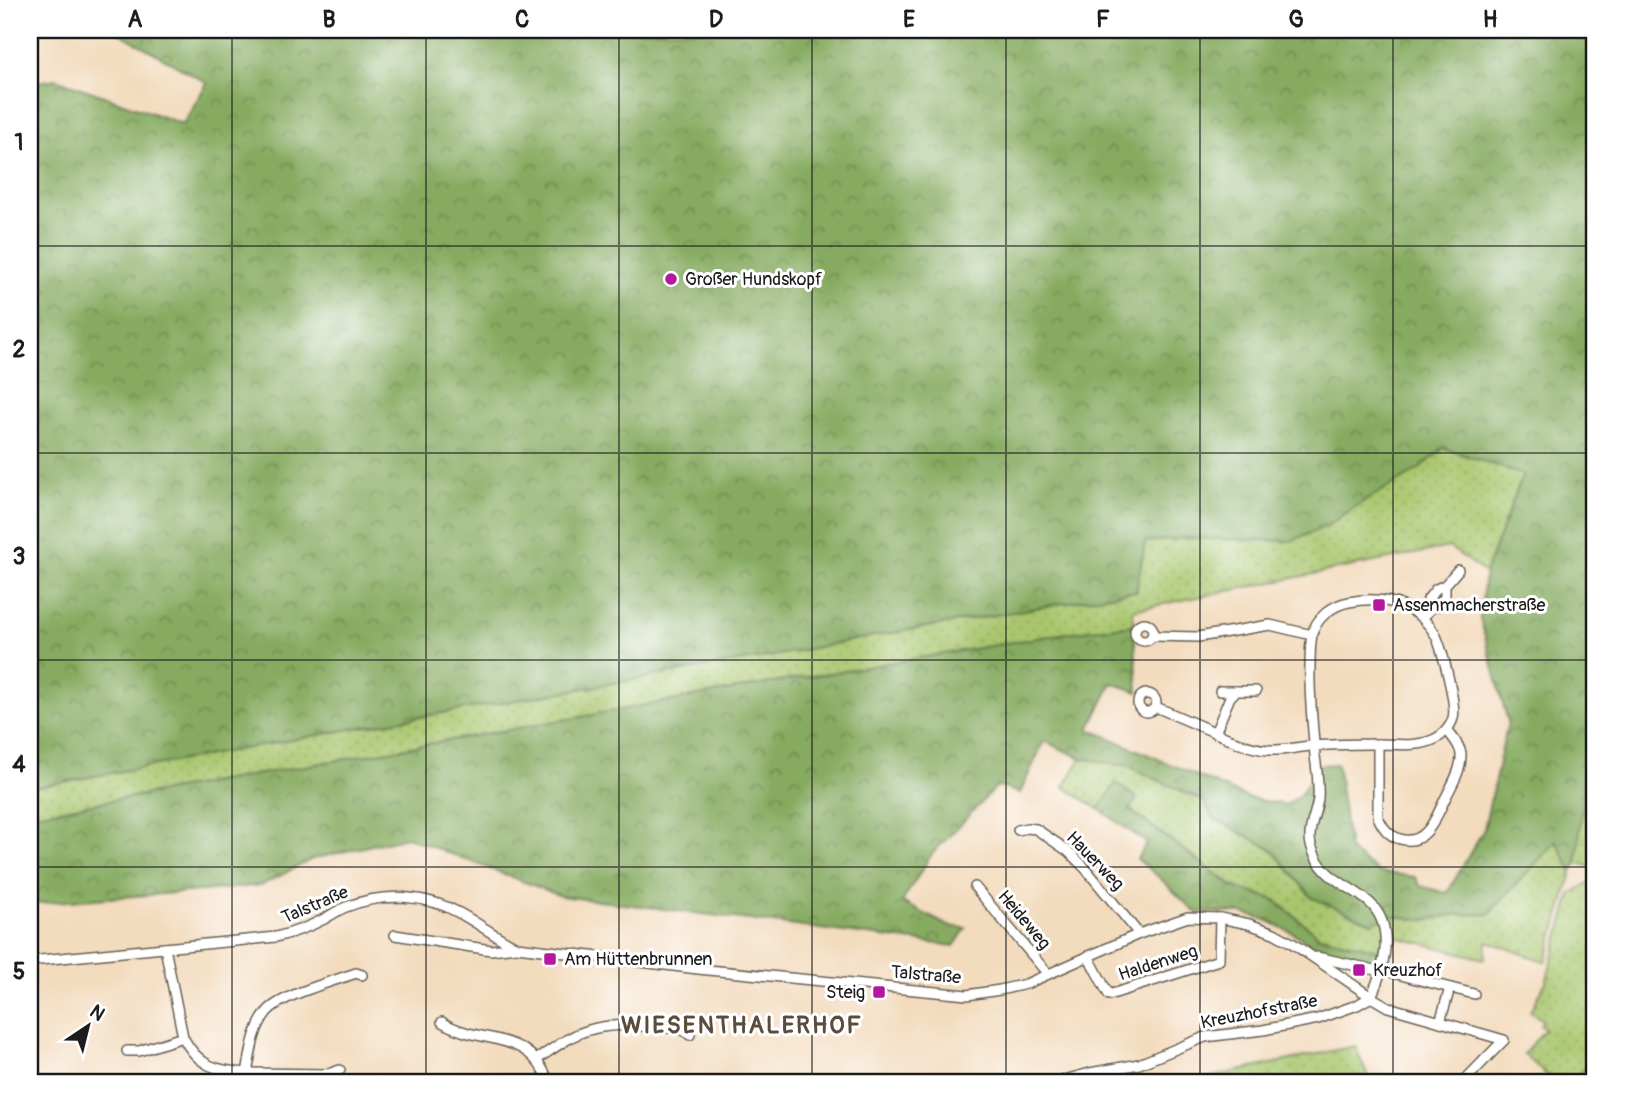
<svg xmlns="http://www.w3.org/2000/svg" width="1625" height="1113" font-family="Pangolin,sans-serif">
	<style>
		.grass { fill: url(#grass-dots); stroke: #627144; stroke-width: 2 }
		.forest { fill: url(#forest-crowns); stroke: #51643e; stroke-width: 2 }
		.wetland { fill: url(#wetland-marsh); stroke: #627144; stroke-width: 2 }
		.lines { fill: none; stroke-linecap: round; stroke-linejoin: round }
		.stream { stroke: #70b2e5; stroke-width: 2.5 }
		.minor-casing { stroke: #675f54; stroke-width: 12 }
		.minor { stroke: #fff; stroke-width: 9 }
		.grid { fill: none; stroke: #1c1c1c; stroke-width: 2; stroke-opacity: 0.55 }
		.poi-dot { fill: #b5179e; stroke: #fff; stroke-width: 2.5 }
		.labels { text-anchor: middle; dominant-baseline: central; stroke-width: 6; stroke-linejoin: round; paint-order: stroke }
		.poi-label { font-size: 18px; fill: #1c1c1c; stroke: #fff; text-anchor: start }
		.street-label { font-size: 18px; fill: #1c1c1c; stroke: #fff }
		.district-label { font-size: 24px; font-weight: bold; letter-spacing: 2px; fill: #594c3b; stroke: #fff }
		.neatline { fill: none; stroke: #1c1c1c; stroke-width: 2.5 }
		.grid-label { font-size: 23px; text-anchor: middle; font-weight: bold; fill: #1c1c1c }
	</style>
	<defs>
		<pattern id="grass-dots" width="8" height="8" patternUnits="userSpaceOnUse" patternTransform="scale(1.75)"><rect width="8" height="8" fill="#a9c66d"/><path d="M2 2h.1M6 6h.1" fill="none" stroke="#91aa5e" stroke-width="1.8" stroke-linecap="round"/></pattern>
		<pattern id="forest-crowns" width="20" height="18" patternUnits="userSpaceOnUse" patternTransform="scale(1.75)"><rect width="20" height="18" fill="#86ab60"/><path d="M2 6a3 3 0 1 1 6 0M12 15a3 3 0 1 1 6 0" fill="none" stroke="#6d8a4e"/></pattern>
		<pattern id="wetland-marsh" width="20" height="14" patternUnits="userSpaceOnUse" patternTransform="scale(1.75)"><rect width="20" height="14" fill="#a9c66d"/><path d="M1 5h8M5 5V1M11 12h8M15 12V8" fill="none" stroke="#91aa5e"/></pattern>
	</defs>
	<rect width="100%" height="100%" fill="#fff"/>
	<filter id="ink" filterUnits="userSpaceOnUse"><feTurbulence type="fractalNoise" baseFrequency=".0143" numOctaves="2"/><feDisplacementMap in="SourceGraphic" scale="14" xChannelSelector="R" yChannelSelector="G"/><feConvolveMatrix kernelMatrix="1 2 1 2 8 2 1 2 1" color-interpolation-filters="sRGB"/></filter>
	<filter id="wash" filterUnits="userSpaceOnUse"><feTurbulence type="fractalNoise" baseFrequency=".00686" numOctaves="4" result="noise"/><feDisplacementMap in="SourceGraphic" scale="28" xChannelSelector="R" yChannelSelector="G"/><feGaussianBlur stdDeviation="1.57" result="paint"/><feColorMatrix in="noise" values="0 0 0 0 0 0 0 0 0 0 0 0 0 0 0 0 0 1.4 0 .05"/><feComposite in="paint" operator="in"/></filter>
	<g filter="url(#wash)">
		<rect width="100%" height="100%" fill="#f3dbbd"/>
		<g class="grass">
			<path d="M 1444,448 L 1523,474 L 1485,573 L 1449,547 L 1133,610 L 1134,625 L 1067,633 L 760,685 L 30,815 L 30,788 L 356,728 L 723,664 C 774,657 824,645 875,636 C 959,621 1043,606 1127,592 L 1136,592 L 1145,542 L 1189,538 L 1291,541 L 1325,526 L 1366,500 L 1418,470 Z"/>
			<path d="M 1081,758 L 1128,766 L 1204,801 L 1213,818 L 1272,849 L 1312,898 L 1387,915 L 1425,920 L 1451,915 L 1489,914 L 1556,840 L 1572,872 L 1546,962 L 1487,941 L 1485,959 L 1396,937 L 1379,950 L 1319,936 L 1273,899 L 1234,887 L 1129,809 L 1116,784 L 1099,809 L 1064,787 Z"/>
			<path d="M 1588,884 L 1595,884 L 1595,1049 L 1590,1060 L 1573,1083 L 1555,1083 L 1524,1054 L 1545,1029 L 1540,1025 L 1543,1020 L 1530,1012 L 1546,982 L 1571,894 L 1580,888 Z"/>
			<path d="M 1355,1046 L 1369,1079 L 1302,1080 L 1282,1083 L 1183,1083 Z"/>
		</g>
		<g class="forest">
			<path d="M 114,30 L 1595,30 L 1595,664 L 1577,863 L 1572,872 L 1556,841 L 1489,914 L 1451,915 L 1425,920 L 1387,915 L 1373,923 L 1312,898 L 1272,849 L 1213,818 L 1204,801 L 1128,766 L 1081,758 L 1044,741 L 1020,793 L 997,786 L 931,855 L 902,902 L 948,926 L 966,928 L 954,946 L 561,896 L 407,837 L 312,859 L 262,885 L 202,891 L 30,904 L 30,815 L 760,685 L 1067,633 L 1134,625 L 1138,692 L 1112,683 L 1089,729 L 1248,798 L 1286,805 L 1300,795 L 1319,765 L 1337,764 L 1349,850 L 1378,872 L 1415,877 L 1420,886 L 1447,893 L 1484,829 L 1508,722 L 1480,618 L 1485,573 L 1523,475 L 1444,448 L 1418,470 L 1366,500 L 1325,527 L 1291,541 L 1189,538 L 1145,542 L 1136,592 L 1127,592 C 1043,606 959,621 875,636 C 824,645 774,657 723,664 L 356,728 L 30,788 L 30,83 L 56,79 L 183,124 L 207,83 Z"/>
			<path d="M 1116,783 L 1137,798 L 1129,810 L 1234,887 L 1273,899 L 1319,936 L 1379,950 L 1377,962 L 1319,949 L 1293,933 L 1266,920 L 1242,913 L 1195,912 L 1160,878 L 1137,859 L 1147,843 L 1099,809 Z"/>
			<path d="M 1369,1079 L 1375,1083 L 1282,1083 L 1302,1080 Z"/>
		</g>
		<g class="wetland">
			<path d="M 1595,664 L 1595,868 L 1577,863 Z"/>
			<path d="M 1595,1049 L 1595,1083 L 1573,1083 L 1590,1060 Z"/>
		</g>
		<g class="lines">
			<path class="stream" d="M 1585,1083 L 1595,1073"/>
		</g>
	</g>
	<g filter="url(#ink)">
		<g class="lines">
			<g class="minor-casing">
				<g id="minor">
					<path d="M 1430,609 L 1428,599 L 1436,589 L 1445,585 L 1458,570"/>
					<path d="M 1426,614 L 1430,609 L 1438,606 L 1445,597 L 1445,585"/>
					<circle cx="1144" cy="632" r="9"/>
					<path d="M 1152,636 L 1198,637 L 1270,625 L 1312,635"/>
					<path d="M 1220,691 L 1256,691"/>
					<circle cx="1147" cy="703" r="9"/>
					<path d="M 1215,733 L 1230,697 L 1236,691"/>
					<path d="M 1378,744 L 1378,817 C 1383,828 1388,835 1400,839 C 1428,847 1437,814 1447,795 C 1453,783 1462,768 1461,754 C 1460,745 1452,737 1447,730"/>
					<path d="M 1018,830 L 1027,828 L 1036,829 L 1068,851 L 1085,868 L 1139,934"/>
					<path d="M 975,887 L 1048,974"/>
					<path d="M 395,935 L 491,950 L 516,947"/>
					<path d="M 165,948 L 183,1037 C 198,1066 216,1071 247,1073 C 251,1053 253,1029 267,1012 C 281,995 334,981 356,973 L 362,975"/>
					<path d="M 1088,956 L 1109,995 L 1219,960 L 1220,918"/>
					<path d="M 1317,957 L 1380,971"/>
					<path d="M 30,961 L 276,937 C 292,933 307,928 322,920 C 330,916 338,910 346,907 C 383,892 426,894 461,914 C 481,925 497,938 517,947 L 698,969 L 967,995 L 1000,990 L 1026,984 L 1139,934 L 1188,917 L 1220,918 L 1249,924 L 1274,933 L 1292,943 L 1371,997 C 1384,968 1396,928 1370,903 C 1347,882 1322,881 1311,845 C 1307,830 1316,814 1318,799 C 1319,785 1317,770 1315,756 C 1313,726 1309,697 1310,667 C 1310,657 1310,645 1312,635 C 1316,618 1332,605 1349,602 C 1375,597 1403,600 1423,619 C 1428,624 1433,630 1436,636 C 1442,649 1457,705 1453,718 C 1451,726 1444,734 1437,738 C 1417,749 1391,743 1369,744 C 1350,744 1330,745 1311,746 C 1297,747 1283,751 1269,750 C 1250,749 1231,740 1214,732 C 1195,724 1175,715 1156,707"/>
					<path d="M 1393,973 L 1474,994"/>
					<path d="M 442,1022 C 481,1046 529,1028 549,1083"/>
					<path d="M 1440,1022 L 1450,988"/>
					<path d="M 127,1051 L 139,1051 L 183,1037"/>
					<path d="M 536,1060 C 553,1049 570,1035 589,1030 C 615,1022 646,1027 673,1028 L 683,1030 L 690,1035"/>
					<path d="M 247,1073 L 328,1074 L 340,1070"/>
					<path d="M 777,1083 L 823,1079 L 849,1079 L 900,1083"/>
					<path d="M 1039,1083 L 1053,1083 L 1090,1073 L 1139,1064 L 1205,1037 L 1263,1030 L 1318,1019 L 1357,1005 L 1371,997 L 1388,1007 L 1504,1040 L 1462,1083"/>
				</g>
			</g>
			<use href="#minor" class="minor"/>
		</g>
	</g>
	<path class="grid" d="M 232,30 L 232,1083M 426,30 L 426,1083M 619,30 L 619,1083M 812,30 L 812,1083M 1006,30 L 1006,1083M 1200,30 L 1200,1083M 1393,30 L 1393,1083M 30,246 L 1595,246M 30,453 L 1595,453M 30,660 L 1595,660M 30,867 L 1595,867"/>
	<g class="poi-dot">
		<circle cx="671" cy="279" r="7"/>
		<rect x="1372" y="598" width="14" height="14" rx="3.5"/>
		<rect x="543" y="952" width="14" height="14" rx="3.5"/>
		<rect x="1352" y="963" width="14" height="14" rx="3.5"/>
		<rect x="872" y="985" width="14" height="14" rx="3.5"/>
	</g>
	<g class="labels">
		<g class="poi-label">
			<text x="685" y="279">Großer Hundskopf</text>
			<text x="1393" y="605">Assenmacherstraße</text>
			<text x="564" y="959">Am Hüttenbrunnen</text>
			<text x="1373" y="970">Kreuzhof</text>
			<text x="865" y="992" text-anchor="end">Steig</text>
		</g>
		<g class="street-label">
			<text transform="translate(1095 861) rotate(46)">Hauerweg</text>
			<text transform="translate(315 905) rotate(-23)">Talstraße</text>
			<text transform="translate(1024 920) rotate(50)">Heideweg</text>
			<text transform="translate(1158 963) rotate(-18)">Haldenweg</text>
			<text transform="translate(926 975) rotate(5)">Talstraße</text>
			<text transform="translate(1259 1012) rotate(-11)">Kreuzhofstraße</text>
		</g>
		<g class="district-label">
			<text x="742" y="1025">WIESENTHALERHOF</text>
		</g>
	</g>
	<rect width="1625" height="1113" fill="none" stroke="#fff" stroke-width="77"/>
	<g transform="translate(88 1026) rotate(35)" stroke="#ffffff" stroke-width="5" paint-order="stroke">
	<path d="M0-5L12 26L0 18L-12 26Z" fill="#1c1c1c"/>
	<text y="-10" font-size="19" font-weight="bold" text-anchor="middle" fill="#1c1c1c">N</text>
	</g>
	<rect x="38" y="38" width="1548" height="1036" class="neatline"/>
	<g class="grid-label">
		<text x="135" y="27">A</text>
		<text x="329" y="27">B</text>
		<text x="522" y="27">C</text>
		<text x="716" y="27">D</text>
		<text x="909" y="27">E</text>
		<text x="1103" y="27">F</text>
		<text x="1296" y="27">G</text>
		<text x="1490" y="27">H</text>
		<text x="19" y="150">1</text>
		<text x="19" y="357">2</text>
		<text x="19" y="564">3</text>
		<text x="19" y="772">4</text>
		<text x="19" y="979">5</text>
	</g>
</svg>
